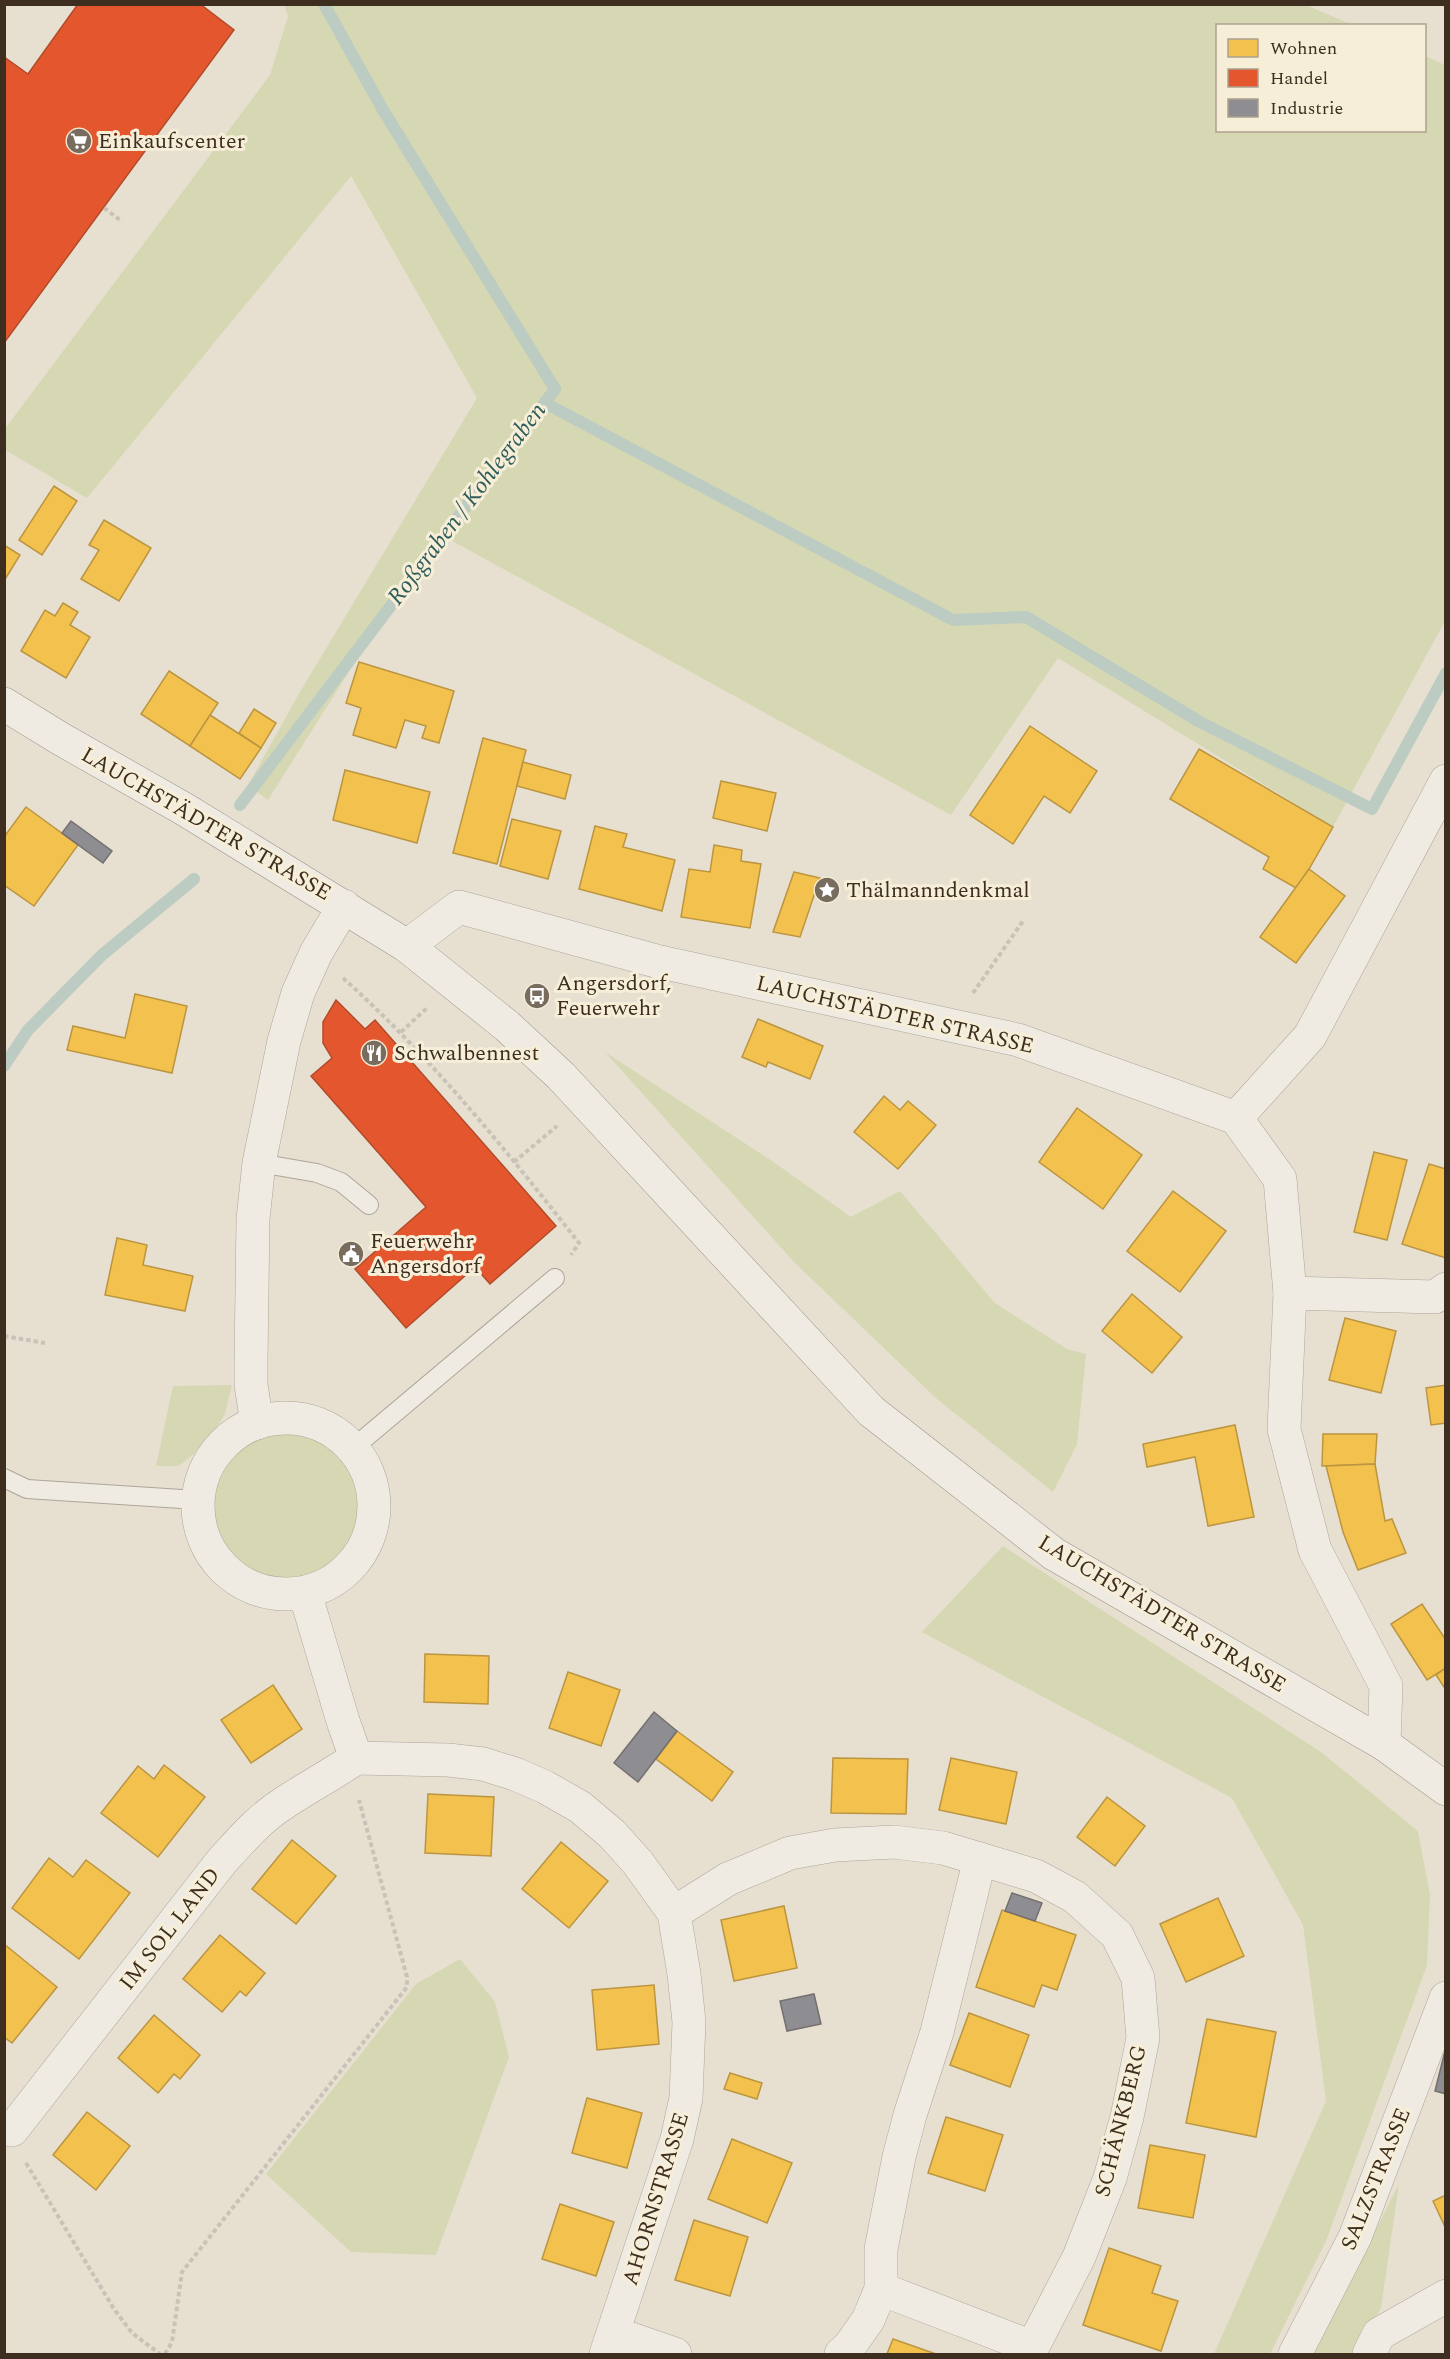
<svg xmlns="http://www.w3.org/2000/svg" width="1450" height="2359" font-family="Spectral,serif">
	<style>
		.green { fill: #d6d7b3 }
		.homes { fill: #f2c14e; stroke: #bc9540; stroke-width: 1.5 }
		.shops { fill: #e4572e; stroke: #b24b2a; stroke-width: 1.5 }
		.industry { fill: #8d8d92; stroke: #757070; stroke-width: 1.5 }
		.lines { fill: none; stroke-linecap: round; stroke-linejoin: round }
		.stream { stroke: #bcccc2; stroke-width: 12 }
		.service-casing { stroke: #ada599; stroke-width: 20 }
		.minor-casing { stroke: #ada599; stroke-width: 34 }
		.tertiary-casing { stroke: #ada599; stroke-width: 34 }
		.secondary-casing { stroke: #9c958a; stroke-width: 34 }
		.path { stroke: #c8c2b9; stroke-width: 4; stroke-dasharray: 4.5 3; stroke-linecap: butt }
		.service { stroke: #efebe3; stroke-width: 18 }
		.minor { stroke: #efebe3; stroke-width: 33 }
		.tertiary { stroke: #efebe3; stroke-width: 33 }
		.secondary { stroke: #efebe3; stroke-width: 33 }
		.labels { text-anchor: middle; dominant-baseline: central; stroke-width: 6; stroke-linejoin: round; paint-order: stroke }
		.poi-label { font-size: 22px; fill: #3d2e20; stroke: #f7eed8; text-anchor: start }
		.street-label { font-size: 22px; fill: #3d2e20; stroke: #f7eed8 }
		.water-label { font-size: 24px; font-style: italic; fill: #2f5d5a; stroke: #f7eed8 }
	</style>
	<rect width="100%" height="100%" fill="#e7e0d1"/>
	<g class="green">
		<path d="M 1303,4 L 1353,25 L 1218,26 L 1218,130 L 1424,130 L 1425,56 L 1445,65 L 1445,621 L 1333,827 L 1058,658 L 951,815 L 447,538 L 355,662 L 268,800 L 248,785 L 301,690 L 477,398 L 351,176 L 87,498 L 5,450 L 4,430 L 270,75 L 288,16 L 284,5 Z"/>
		<path d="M 605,1052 L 772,1161 L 851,1217 L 900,1191 L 995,1303 L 1067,1349 L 1086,1354 L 1077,1444 L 1053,1492 L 937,1399 L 794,1262 Z"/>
		<path d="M 232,1385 L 225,1414 L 206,1445 L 178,1466 L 156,1466 L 173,1386 Z"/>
		<circle cx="286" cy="1506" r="73"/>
		<path d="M 1003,1546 L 1321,1752 L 1418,1831 L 1430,1895 L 1427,1965 L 1326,2241 L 1270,2354 L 1214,2354 L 1326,2101 L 1303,1925 L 1232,1798 L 922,1632 Z"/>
		<path d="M 460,1959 L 495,2002 L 509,2057 L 436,2255 L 351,2252 L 266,2174 L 416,1984 Z"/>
		<path d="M 1399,2184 L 1381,2308 L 1355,2354 L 1313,2354 Z"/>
	</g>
	<g class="homes">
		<path d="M 54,486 L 77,501 L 42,555 L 19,540 Z"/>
		<path d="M 104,520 L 151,548 L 119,601 L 81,579 L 99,550 L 89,545 Z"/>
		<path d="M 4,545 L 20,555 L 4,581 Z"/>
		<path d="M 63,603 L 78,612 L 70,625 L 90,637 L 66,678 L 21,651 L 45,610 L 55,616 Z"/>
		<path d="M 359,662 L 454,691 L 439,743 L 422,738 L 426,726 L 405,720 L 396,748 L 353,735 L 361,708 L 346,703 Z"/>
		<path d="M 169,671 L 218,703 L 190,746 L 141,714 Z"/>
		<path d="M 254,709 L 276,723 L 261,748 L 239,733 Z"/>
		<path d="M 210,715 L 261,748 L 240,779 L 190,746 Z"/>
		<path d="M 1030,726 L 1097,771 L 1070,813 L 1044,796 L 1013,844 L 970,815 Z"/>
		<path d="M 483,738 L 526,750 L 497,864 L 453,853 Z"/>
		<path d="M 1199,749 L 1333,827 L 1309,869 L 1296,888 L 1263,869 L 1269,857 L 1170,799 Z"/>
		<path d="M 523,762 L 571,775 L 565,799 L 517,786 Z"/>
		<path d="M 345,770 L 430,792 L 417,843 L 333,820 Z"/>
		<path d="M 721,781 L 776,793 L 767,831 L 713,818 Z"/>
		<path d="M 26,807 L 78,845 L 34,906 L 4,885 L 4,837 Z"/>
		<path d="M 512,819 L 561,831 L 548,879 L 500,866 Z"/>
		<path d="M 595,826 L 627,834 L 623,847 L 675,860 L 662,911 L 579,889 Z"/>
		<path d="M 714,845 L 742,850 L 741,861 L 761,864 L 750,928 L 681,917 L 689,869 L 710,872 Z"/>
		<path d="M 1309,869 L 1345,896 L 1296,963 L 1260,937 Z"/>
		<path d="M 794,872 L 820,878 L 800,937 L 773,932 Z"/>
		<path d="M 135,994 L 187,1006 L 172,1073 L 67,1050 L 73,1026 L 125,1038 Z"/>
		<path d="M 758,1019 L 823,1046 L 810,1079 L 768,1062 L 766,1067 L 742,1057 Z"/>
		<path d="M 884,1096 L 900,1110 L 908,1101 L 936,1125 L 898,1169 L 854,1132 Z"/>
		<path d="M 1077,1108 L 1142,1155 L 1103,1209 L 1039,1162 Z"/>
		<path d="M 1374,1152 L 1407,1160 L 1387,1240 L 1354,1232 Z"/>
		<path d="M 1429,1164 L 1446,1169 L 1446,1258 L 1402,1244 Z"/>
		<path d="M 1173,1191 L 1226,1231 L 1180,1292 L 1127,1251 Z"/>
		<path d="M 117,1238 L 147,1245 L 143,1265 L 193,1276 L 185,1311 L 105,1295 Z"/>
		<path d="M 1132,1294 L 1182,1337 L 1152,1373 L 1102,1331 Z"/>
		<path d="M 1345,1318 L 1396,1331 L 1381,1393 L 1329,1380 Z"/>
		<path d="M 1446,1385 L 1446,1423 L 1431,1425 L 1426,1388 Z"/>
		<path d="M 1235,1425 L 1254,1517 L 1208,1526 L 1195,1457 L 1147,1467 L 1143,1444 Z"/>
		<path d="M 1323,1434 L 1377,1434 L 1375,1464 L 1322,1466 Z"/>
		<path d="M 1375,1464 L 1385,1521 L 1392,1519 L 1406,1553 L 1358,1570 L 1343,1532 L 1326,1466 Z"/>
		<path d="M 1422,1604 L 1446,1640 L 1446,1668 L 1427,1680 L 1391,1624 Z"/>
		<path d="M 425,1654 L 489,1656 L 488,1704 L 424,1702 Z"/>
		<path d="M 1446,1668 L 1446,1690 L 1436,1675 Z"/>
		<path d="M 568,1672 L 620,1690 L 601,1746 L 549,1728 Z"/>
		<path d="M 273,1685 L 302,1729 L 251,1763 L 221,1720 Z"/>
		<path d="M 677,1731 L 733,1772 L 712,1801 L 656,1759 Z"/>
		<path d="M 833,1758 L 908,1759 L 906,1814 L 831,1813 Z"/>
		<path d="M 951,1758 L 1017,1772 L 1006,1824 L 939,1810 Z"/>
		<path d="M 164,1765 L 205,1797 L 158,1857 L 101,1813 L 138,1766 L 154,1779 Z"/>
		<path d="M 428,1794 L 494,1797 L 491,1856 L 425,1853 Z"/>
		<path d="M 1107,1797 L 1145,1826 L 1115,1866 L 1077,1837 Z"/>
		<path d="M 292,1840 L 336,1876 L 296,1924 L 252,1889 Z"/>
		<path d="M 561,1842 L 608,1881 L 569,1928 L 522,1889 Z"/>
		<path d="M 49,1858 L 73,1877 L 86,1860 L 130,1893 L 79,1959 L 12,1908 Z"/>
		<path d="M 1218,1898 L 1244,1956 L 1186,1982 L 1160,1924 Z"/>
		<path d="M 784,1906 L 797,1968 L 734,1981 L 721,1920 Z"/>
		<path d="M 1002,1910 L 1076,1935 L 1057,1990 L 1042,1985 L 1034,2007 L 976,1987 Z"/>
		<path d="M 220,1935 L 265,1973 L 246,1996 L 240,1991 L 222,2012 L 183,1979 Z"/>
		<path d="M 4,1944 L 57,1987 L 12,2043 L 4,2037 Z"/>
		<path d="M 654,1985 L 659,2044 L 597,2050 L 592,1990 Z"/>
		<path d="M 969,2013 L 1029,2035 L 1010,2087 L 950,2065 Z"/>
		<path d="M 154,2015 L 200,2055 L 180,2079 L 174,2074 L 158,2093 L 118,2058 Z"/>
		<path d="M 1207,2019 L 1276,2032 L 1256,2137 L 1186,2123 Z"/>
		<path d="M 730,2073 L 762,2083 L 757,2099 L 724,2089 Z"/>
		<path d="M 587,2098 L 642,2113 L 627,2168 L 572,2153 Z"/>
		<path d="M 87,2112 L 130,2146 L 96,2190 L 53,2155 Z"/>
		<path d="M 946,2117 L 1003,2135 L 985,2191 L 928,2173 Z"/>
		<path d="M 732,2139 L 792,2163 L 767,2223 L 708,2199 Z"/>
		<path d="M 1150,2145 L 1205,2155 L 1193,2218 L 1138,2208 Z"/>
		<path d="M 1446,2195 L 1446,2229 L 1433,2201 Z"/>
		<path d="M 560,2204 L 614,2222 L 596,2276 L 542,2259 Z"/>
		<path d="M 694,2220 L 748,2237 L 730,2296 L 675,2280 Z"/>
		<path d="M 1109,2248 L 1161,2266 L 1152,2293 L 1178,2301 L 1161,2351 L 1083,2325 Z"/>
		<path d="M 893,2339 L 936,2354 L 887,2354 Z"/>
	</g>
	<g class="shops">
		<path d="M 78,4 L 200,4 L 234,30 L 4,343 L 4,57 L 28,74 Z"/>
		<path d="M 336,1000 L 365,1029 L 375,1020 L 556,1226 L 490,1284 L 475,1267 L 406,1328 L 355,1269 L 426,1207 L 311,1076 L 332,1058 L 323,1043 L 323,1022 Z"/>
	</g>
	<g class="industry">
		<path d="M 71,821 L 112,851 L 103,863 L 62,833 Z"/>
		<path d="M 654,1712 L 677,1731 L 638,1782 L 614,1763 Z"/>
		<path d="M 1012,1893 L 1042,1903 L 1035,1921 L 1005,1911 Z"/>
		<path d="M 814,1994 L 821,2024 L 787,2031 L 780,2001 Z"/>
		<path d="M 1446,2047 L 1446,2094 L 1435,2091 Z"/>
	</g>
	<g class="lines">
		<g class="stream">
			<path d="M 545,403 L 953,620 L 1026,617 L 1200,722 L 1372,809 L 1446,673"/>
			<path d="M 240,805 L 555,389 L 383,110 L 324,4"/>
			<path d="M 4,1066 L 28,1030 L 102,955 L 194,879"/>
		</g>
		<g class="service-casing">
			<g id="service">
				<path d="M 259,1163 L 317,1173 L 341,1182 L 369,1205"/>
				<path d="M 352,1449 L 555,1278"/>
				<path d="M 4,1478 L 27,1489 L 197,1500"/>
			</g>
		</g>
		<g class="minor-casing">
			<g id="minor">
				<path d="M 407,946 L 459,907 L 656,961 L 1018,1040 L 1236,1118 L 1280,1179 L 1290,1293 L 1284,1429 L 1315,1550 L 1386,1686 L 1384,1744"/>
				<path d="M 1236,1118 L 1310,1036 L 1446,781"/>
				<path d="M 1290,1293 L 1435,1297 L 1446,1289"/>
				<circle cx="286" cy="1506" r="88"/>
				<path d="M 257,1423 L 251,1385 L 251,1362 L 253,1219 L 259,1163 L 284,1041 L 298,993 L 316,953 L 344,906"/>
				<path d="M 305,1593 L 343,1721 L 356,1758"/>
				<path d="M 356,1758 L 448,1760 L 483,1764 L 515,1774 L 545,1787 L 580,1807 L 612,1834 L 638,1863 L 674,1913 L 684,1974 L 689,2022 L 686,2098 L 677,2139 L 606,2354"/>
				<path d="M 674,1913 L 728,1879 L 790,1853 L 835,1845 L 894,1842 L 943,1848 L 1036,1876 L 1075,1897 L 1117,1935 L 1138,1978 L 1143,2038 L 1127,2117 L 1110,2178 L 1079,2257 L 1029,2354"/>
				<path d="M 12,2130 L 222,1861 C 241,1840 260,1818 284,1803 C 308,1787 333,1774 356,1758"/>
				<path d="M 881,2289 L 1032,2347"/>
				<path d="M 614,2333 L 675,2354"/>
				<path d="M 841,2354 L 849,2347 L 868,2320 L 881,2289 L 881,2249 L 899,2157 L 910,2115 L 937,2032 L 980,1859"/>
				<path d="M 1369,2354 L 1379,2334 L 1446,2296"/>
			</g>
		</g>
		<g class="tertiary-casing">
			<path id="tertiary" d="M 1295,2354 L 1355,2237 L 1446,1998"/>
		</g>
		<g class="secondary-casing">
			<path id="secondary" d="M 4,704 L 61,739 L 184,809 L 407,946 L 507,1026 L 561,1076 L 871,1411 L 1054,1554 L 1384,1744 L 1446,1789"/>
		</g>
		<g class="path">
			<path d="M 104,208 L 120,220"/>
			<path d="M 343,978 C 431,1057 506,1150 579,1243 L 571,1255"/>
			<path d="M 973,993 L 1023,921"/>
			<path d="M 401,1032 L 427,1008"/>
			<path d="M 514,1162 L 557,1126"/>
			<path d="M 4,1336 L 45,1343"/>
			<path d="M 26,2163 L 114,2309 L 132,2333 L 160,2354"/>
			<path d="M 165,2354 L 172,2342 L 182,2272 L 407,1987 L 407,1977 L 359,1800"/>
		</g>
		<use href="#service" class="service"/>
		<use href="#minor" class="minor"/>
		<use href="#tertiary" class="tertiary"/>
		<use href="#secondary" class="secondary"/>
	</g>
	<defs>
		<g id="supermarket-disc" transform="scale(1.35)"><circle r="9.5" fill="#786c5e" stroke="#f7eed8"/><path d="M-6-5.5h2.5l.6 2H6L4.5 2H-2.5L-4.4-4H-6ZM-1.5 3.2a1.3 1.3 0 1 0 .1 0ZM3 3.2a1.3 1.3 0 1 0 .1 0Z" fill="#fff"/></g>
		<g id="sight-disc" transform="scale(1.35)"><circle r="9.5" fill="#786c5e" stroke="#f7eed8"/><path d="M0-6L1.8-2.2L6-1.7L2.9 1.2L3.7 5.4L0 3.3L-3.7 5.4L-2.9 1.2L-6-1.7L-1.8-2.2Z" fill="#fff"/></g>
		<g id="bus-disc" transform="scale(1.35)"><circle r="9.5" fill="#786c5e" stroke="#f7eed8"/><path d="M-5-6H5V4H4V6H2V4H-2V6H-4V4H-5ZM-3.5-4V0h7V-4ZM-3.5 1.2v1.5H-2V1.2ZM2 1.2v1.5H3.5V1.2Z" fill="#fff"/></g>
		<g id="restaurant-disc" transform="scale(1.35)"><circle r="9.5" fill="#786c5e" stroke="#f7eed8"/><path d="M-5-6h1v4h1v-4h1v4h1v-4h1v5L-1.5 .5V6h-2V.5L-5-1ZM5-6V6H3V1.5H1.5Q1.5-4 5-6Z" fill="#fff"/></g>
		<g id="civic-disc" transform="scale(1.35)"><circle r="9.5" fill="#786c5e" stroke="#f7eed8"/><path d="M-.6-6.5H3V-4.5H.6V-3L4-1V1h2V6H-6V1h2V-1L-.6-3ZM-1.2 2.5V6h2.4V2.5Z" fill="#fff"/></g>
	</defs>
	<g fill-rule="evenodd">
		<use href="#supermarket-disc" x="79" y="141"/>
		<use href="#sight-disc" x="827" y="890"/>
		<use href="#bus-disc" x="537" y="996"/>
		<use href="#restaurant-disc" x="374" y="1053"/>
		<use href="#civic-disc" x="351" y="1254"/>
	</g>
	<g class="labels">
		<g class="poi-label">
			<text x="98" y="141">Einkaufscenter</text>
			<text x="846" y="890">Thälmanndenkmal</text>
			<text x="556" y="983">Angersdorf,<tspan x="556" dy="25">Feuerwehr</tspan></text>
			<text x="394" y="1053">Schwalbennest</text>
			<text x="370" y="1241">Feuerwehr<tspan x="370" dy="25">Angersdorf</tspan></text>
		</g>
		<g class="street-label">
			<text transform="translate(206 824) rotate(30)">LAUCHSTÄDTER STRASSE</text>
			<text transform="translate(895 1015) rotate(13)">LAUCHSTÄDTER STRASSE</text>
			<text transform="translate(1162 1614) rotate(31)">LAUCHSTÄDTER STRASSE</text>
			<text transform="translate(170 1929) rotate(-52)">IM SOL LAND</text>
			<text transform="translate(1121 2121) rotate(-76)">SCHÄNKBERG</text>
			<text transform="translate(1376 2179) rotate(-68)">SALZSTRASSE</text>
			<text transform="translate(656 2199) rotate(-73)">AHORNSTRASSE</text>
		</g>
		<g class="water-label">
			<text transform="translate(467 504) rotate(-53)">Roßgraben / Kohlegraben</text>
		</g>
	</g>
	<rect width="1450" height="2359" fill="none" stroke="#3d2e20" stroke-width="12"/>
	<rect x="1216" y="24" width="210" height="108" fill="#f7eed8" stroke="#ada18e" stroke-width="1.5"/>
	<rect x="1228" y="39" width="30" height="18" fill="#f2c14e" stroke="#ada18e" stroke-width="1.5"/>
	<text x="1270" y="54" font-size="18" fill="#3d2e20">Wohnen</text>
	<rect x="1228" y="69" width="30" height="18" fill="#e4572e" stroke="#ada18e" stroke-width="1.5"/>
	<text x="1270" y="84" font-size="18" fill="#3d2e20">Handel</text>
	<rect x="1228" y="99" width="30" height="18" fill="#8d8d92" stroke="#ada18e" stroke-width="1.5"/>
	<text x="1270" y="114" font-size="18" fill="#3d2e20">Industrie</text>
</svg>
